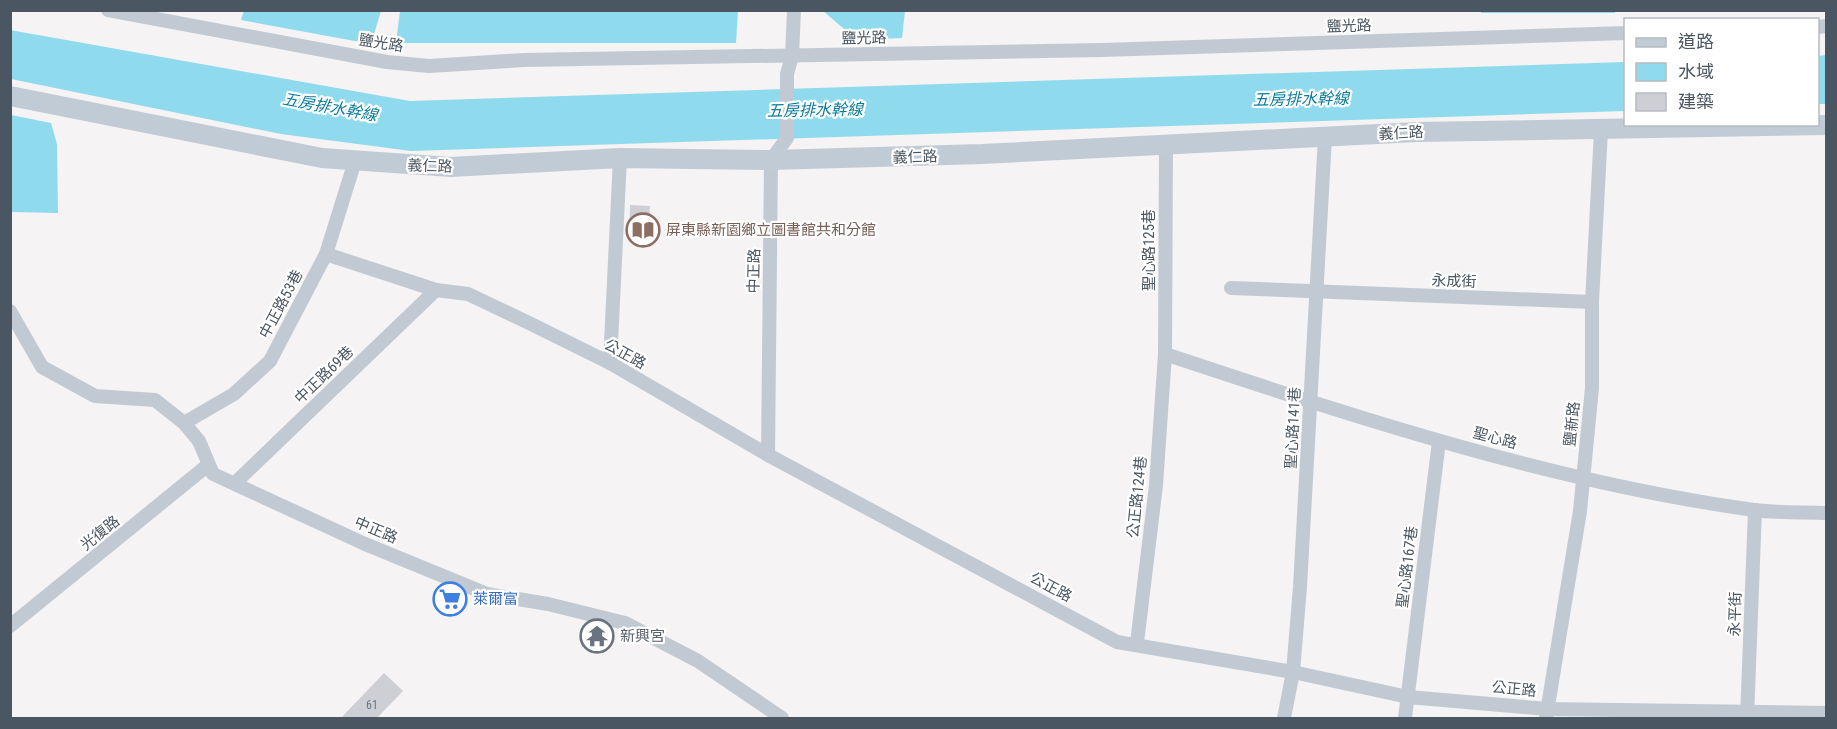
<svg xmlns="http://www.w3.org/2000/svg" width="1837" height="729" font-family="'Roboto Condensed','Noto Sans TC',sans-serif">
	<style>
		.water { fill: #90daee }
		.building { fill: #cdcfd5 }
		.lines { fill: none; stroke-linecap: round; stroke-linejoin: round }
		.street { stroke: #c1cad2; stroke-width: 14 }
		.secondary { stroke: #c1cbd6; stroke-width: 20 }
		.labels { text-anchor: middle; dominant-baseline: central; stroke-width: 4.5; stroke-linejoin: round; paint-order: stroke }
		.number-label { font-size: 12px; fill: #6b747e }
		.street-label { font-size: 15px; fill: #4a5661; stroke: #fff }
		.education-label { font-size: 15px; fill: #785e54; stroke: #fff; text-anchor: start }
		.shop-label { font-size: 15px; fill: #366cbe; stroke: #fff; text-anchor: start }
		.worship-label { font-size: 15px; fill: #5b616d; stroke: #fff; text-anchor: start }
		.water-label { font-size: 16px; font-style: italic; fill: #0c7c9b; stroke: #fff }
	</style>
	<rect width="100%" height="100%" fill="#f5f3f3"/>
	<g class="water">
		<path d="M 244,10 L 381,10 L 381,11 L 371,44 L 241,20 Z"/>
		<path d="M 400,11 L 738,11 L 736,43 L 396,43 Z"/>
		<path d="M 823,11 L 905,11 L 902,38 L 857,40 Z"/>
		<path d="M 1481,11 L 1615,10 L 1615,13 L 1481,13 Z"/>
		<path d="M 10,30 L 410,101 L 1625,62 L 1625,111 L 411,151 L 281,134 L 11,79 Z"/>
		<path d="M 1826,55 L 1826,104 L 1818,104 L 1818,56 Z"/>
		<path d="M 11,115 L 51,123 L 57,144 L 58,213 L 11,212 Z"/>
	</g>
	<g class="building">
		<path d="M 630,205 L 650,206 L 649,221 L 658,221 L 657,240 L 629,239 Z"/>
		<path d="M 588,623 L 612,629 L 604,653 L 581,645 Z"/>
		<path d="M 384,673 L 403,691 L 377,718 L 341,718 Z"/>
	</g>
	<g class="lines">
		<g class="street">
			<path d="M 108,10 L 387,62 L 429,66 L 524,60 L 1102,50 L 1626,33"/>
			<path d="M 1818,27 L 1826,26"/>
			<path d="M 326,254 L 436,290 L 468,294 L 527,322 L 610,363 L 768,455 L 1117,642 L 1293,672 L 1408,697 L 1548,709 L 1826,713"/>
			<path d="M 1231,288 L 1592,302"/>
			<path d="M 10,311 L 42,367 L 95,396 L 155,400 L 184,423 L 199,441 L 213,474 L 365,544 L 487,594 L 548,604 L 625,623 L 698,661 L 782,718"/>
			<path d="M 1165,354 C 1358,418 1552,482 1754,510 C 1777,513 1803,512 1826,513"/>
			<path d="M 610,363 L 620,158"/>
			<path d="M 184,423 L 234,394 L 270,361 L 326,254 L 355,161"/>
			<path d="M 768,455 L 771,160 L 787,138 L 787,74 L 792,56 L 794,10"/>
			<path d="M 235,483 L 436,290"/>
			<path d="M 10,626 L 208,465"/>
			<path d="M 1137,643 L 1156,485 L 1165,354 L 1166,146"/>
			<path d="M 1284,718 L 1293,672 L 1300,587 L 1325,137"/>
			<path d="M 1405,718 L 1439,441"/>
			<path d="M 1546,718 L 1580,511 L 1592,388 L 1592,302 L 1601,130"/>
			<path d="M 1747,718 L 1755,510"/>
		</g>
		<path class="secondary" d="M 10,96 L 322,158 L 451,167 L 620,158 L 771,160 L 982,154 L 1417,132 L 1826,125"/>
	</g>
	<defs>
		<g id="library-ring" transform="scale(1.725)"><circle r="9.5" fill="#fff" stroke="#8d6e63" stroke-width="1.5"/><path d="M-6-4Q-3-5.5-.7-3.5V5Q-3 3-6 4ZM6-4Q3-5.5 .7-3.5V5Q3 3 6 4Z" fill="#8d6e63"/></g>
		<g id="supermarket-ring" transform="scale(1.725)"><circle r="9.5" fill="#fff" stroke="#3f7fe0" stroke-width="1.5"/><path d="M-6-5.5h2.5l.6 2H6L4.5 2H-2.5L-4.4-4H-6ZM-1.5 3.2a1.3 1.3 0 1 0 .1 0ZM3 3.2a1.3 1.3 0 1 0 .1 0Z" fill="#3f7fe0"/></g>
		<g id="temple-ring" transform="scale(1.725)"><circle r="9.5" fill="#fff" stroke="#6b7280" stroke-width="1.5"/><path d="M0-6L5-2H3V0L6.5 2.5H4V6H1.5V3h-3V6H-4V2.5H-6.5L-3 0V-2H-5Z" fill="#6b7280"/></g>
	</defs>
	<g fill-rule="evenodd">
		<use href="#library-ring" x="643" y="230"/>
		<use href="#supermarket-ring" x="450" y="599"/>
		<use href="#temple-ring" x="597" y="636"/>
	</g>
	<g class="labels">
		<g class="number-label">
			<text x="372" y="705">61</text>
		</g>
		<g class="street-label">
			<text transform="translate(1349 26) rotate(-2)">鹽光路</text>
			<text transform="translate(864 38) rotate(-1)">鹽光路</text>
			<text transform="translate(381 43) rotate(9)">鹽光路</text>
			<text transform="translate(1401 133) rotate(-3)">義仁路</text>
			<text transform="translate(915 157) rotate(-2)">義仁路</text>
			<text transform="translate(430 166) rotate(2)">義仁路</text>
			<text transform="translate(1149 250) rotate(-90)">聖心路125巷</text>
			<text transform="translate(754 271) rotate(-89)">中正路</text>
			<text transform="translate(1454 281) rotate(2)">永成街</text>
			<text transform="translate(281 304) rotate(-62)">中正路53巷</text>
			<text transform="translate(625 354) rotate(29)">公正路</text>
			<text transform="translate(324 375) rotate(-44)">中正路69巷</text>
			<text transform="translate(1572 424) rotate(-84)">鹽新路</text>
			<text transform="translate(1293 428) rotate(-87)">聖心路141巷</text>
			<text transform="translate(1495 438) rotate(15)">聖心路</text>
			<text transform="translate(1137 497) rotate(-84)">公正路124巷</text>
			<text transform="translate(376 530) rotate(23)">中正路</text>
			<text transform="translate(100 533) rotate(-39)">光復路</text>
			<text transform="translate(1407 567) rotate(-83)">聖心路167巷</text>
			<text transform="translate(1051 587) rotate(28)">公正路</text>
			<text transform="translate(1735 614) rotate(-88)">永平街</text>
			<text transform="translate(1514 689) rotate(5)">公正路</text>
		</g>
		<g class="education-label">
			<text x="666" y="230">屏東縣新園鄉立圖書館共和分館</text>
		</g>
		<g class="shop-label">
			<text x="473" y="599">萊爾富</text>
		</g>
		<g class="worship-label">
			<text x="620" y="636">新興宮</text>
		</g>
		<g class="water-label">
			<text transform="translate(1301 99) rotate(-1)">五房排水幹線</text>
			<text transform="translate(330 107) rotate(10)">五房排水幹線</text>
			<text transform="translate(815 110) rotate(-1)">五房排水幹線</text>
		</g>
	</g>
	<rect width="1837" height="729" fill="none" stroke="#4a5661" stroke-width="24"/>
	<rect x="1624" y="18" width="195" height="108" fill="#ffffff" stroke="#b7bbc0" stroke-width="1.5"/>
	<rect x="1636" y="38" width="30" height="9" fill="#c1cbd6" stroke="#b7bbc0" stroke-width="1.5"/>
	<text x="1678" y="48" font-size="18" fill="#4a5661">道路</text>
	<rect x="1636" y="63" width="30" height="18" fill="#90daee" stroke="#b7bbc0" stroke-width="1.5"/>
	<text x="1678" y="78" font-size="18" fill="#4a5661">水域</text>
	<rect x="1636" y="93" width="30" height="18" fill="#cdcfd5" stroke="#b7bbc0" stroke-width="1.5"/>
	<text x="1678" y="108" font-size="18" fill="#4a5661">建築</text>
</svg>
